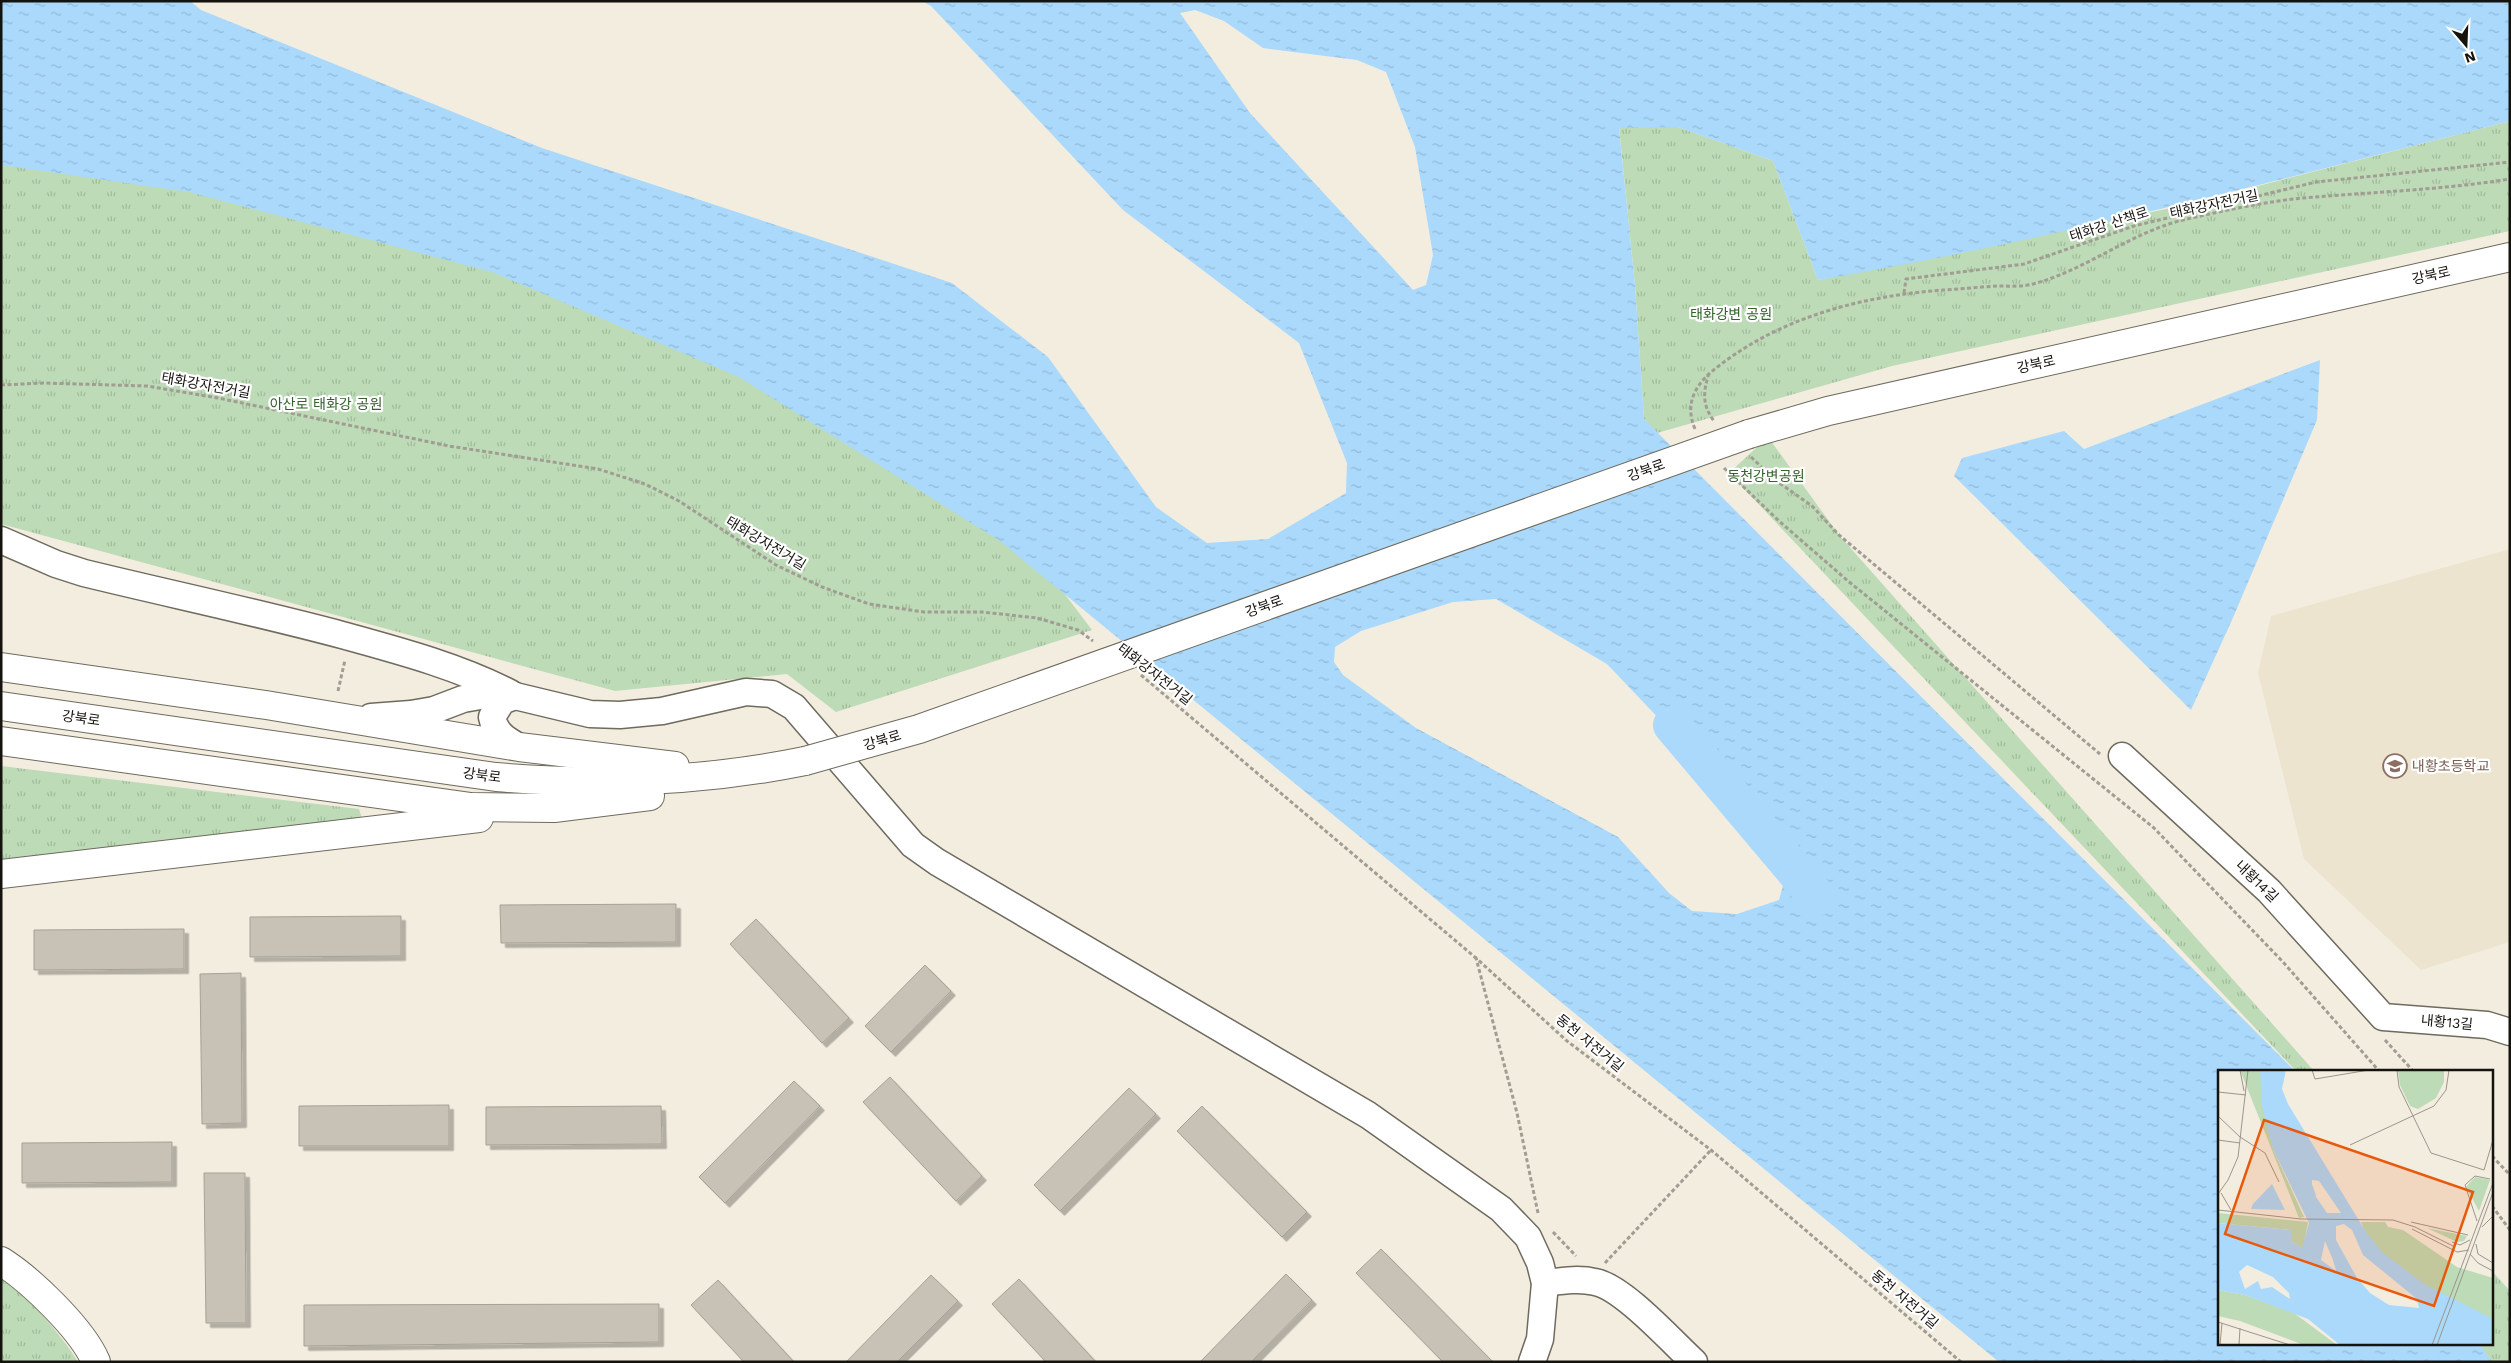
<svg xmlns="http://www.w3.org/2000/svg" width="2511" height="1363" font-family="'Work Sans','Noto Sans KR',sans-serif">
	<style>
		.built { fill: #ece4cf }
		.grass { fill: url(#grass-tufts) }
		.water { fill: url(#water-ripples); fill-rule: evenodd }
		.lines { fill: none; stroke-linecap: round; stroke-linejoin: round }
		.river { stroke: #aad9fc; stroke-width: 38 }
		.building { fill: #c7c2b5; stroke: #a6a195; filter: url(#shadow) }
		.minor-casing { stroke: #6f6a5e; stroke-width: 29 }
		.major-casing { stroke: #6f6a5e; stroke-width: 30 }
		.path { stroke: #a19d93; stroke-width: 3; stroke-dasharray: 4 2.5; stroke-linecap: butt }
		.minor { stroke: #fff; stroke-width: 26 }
		.major { stroke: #fff; stroke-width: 28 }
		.major-bridge-casing { stroke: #6f6a5e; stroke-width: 30; stroke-linecap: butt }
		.major-bridge { stroke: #fff; stroke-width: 28 }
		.labels { text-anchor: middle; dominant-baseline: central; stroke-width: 4.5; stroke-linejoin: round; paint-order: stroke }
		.street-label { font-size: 14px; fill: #15130e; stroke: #fff }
		.park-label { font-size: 14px; fill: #33622b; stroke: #fff }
		.education-label { font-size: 14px; fill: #785e54; stroke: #fff; text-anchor: start }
		.inset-river { fill: none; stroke: #aad9fc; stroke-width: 2.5 }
		.inset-road { fill: none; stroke: #9a968c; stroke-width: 1 }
		.view { fill: #e8590c; fill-opacity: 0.15; stroke: #e8590c; stroke-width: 2.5 }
		.inset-edge { fill: none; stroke: #15130e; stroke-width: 2.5 }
	</style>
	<defs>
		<pattern id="grass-tufts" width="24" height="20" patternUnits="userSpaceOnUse" patternTransform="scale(1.25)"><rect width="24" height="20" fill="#bcdbb6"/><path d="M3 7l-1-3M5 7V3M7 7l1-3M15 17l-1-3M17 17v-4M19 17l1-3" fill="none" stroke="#a1bb9b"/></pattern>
		<pattern id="water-ripples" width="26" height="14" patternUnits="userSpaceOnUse" patternTransform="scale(1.25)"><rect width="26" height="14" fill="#aad9fc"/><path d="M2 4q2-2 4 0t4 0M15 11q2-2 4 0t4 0" fill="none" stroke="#91b9d7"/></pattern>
		<filter id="shadow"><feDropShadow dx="4.5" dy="4.5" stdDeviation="0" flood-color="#0004"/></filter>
	</defs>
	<rect width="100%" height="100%" fill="#f3ede0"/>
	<path class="built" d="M 2510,549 L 2510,942 L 2421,970 L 2304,859 L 2258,673 L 2271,616 Z"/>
	<g class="grass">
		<path d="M 2510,121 L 2510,231 L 1892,366 L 1657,433 L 1644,419 L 1635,285 L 1619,127 L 1678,127 L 1773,161 L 1818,280 L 2181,206 Z"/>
		<path d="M 1,147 L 382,211 L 716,348 L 1017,531 L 1092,630 L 836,712 L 787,674 L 615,691 L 1,524 Z"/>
		<path d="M 1768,437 L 1839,535 L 2315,1072 L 2297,1072 L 1729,473 Z"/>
		<path d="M 1,766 L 359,809 L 363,822 L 1,860 Z"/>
		<path d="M 2492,1271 L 2510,1291 L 2510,1362 L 2480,1362 L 2469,1344 L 2492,1344 Z"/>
		<path d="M 1,1276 C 31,1302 57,1328 78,1362 L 1,1362 Z"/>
	</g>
	<g class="water">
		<path d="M 1,1 L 190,1 L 201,10 L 542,148 L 952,283 L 1048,357 L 1156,507 L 1207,543 L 1268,539 L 1346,493 L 1347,463 L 1299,343 L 1123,210 L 931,6 L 922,1 L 2510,1 L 2510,121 C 2280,180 2052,240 1818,280 L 1773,161 L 1678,127 L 1619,128 L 1635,285 L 1644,419 L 2296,1072 L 2220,1072 L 2220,1344 L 2480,1344 L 2492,1362 L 1999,1362 L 1000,541 L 739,377 L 492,272 L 189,192 L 1,165 ZM 1195,10 L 1224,21 L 1263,48 L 1357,60 L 1386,72 L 1415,147 L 1433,255 L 1426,285 L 1413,290 L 1250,113 L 1180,13 ZM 1496,599 L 1607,664 L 1666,726 L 1694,760 L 1733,775 L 1778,825 L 1787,871 L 1779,900 L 1737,914 L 1692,911 L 1669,893 L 1618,837 L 1416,728 L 1343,675 L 1334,662 L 1335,647 L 1361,631 L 1453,602 Z"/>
		<path d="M 2320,360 L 2317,420 L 2232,620 L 2191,710 L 1954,476 L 1962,458 L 2064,431 L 2084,449 Z"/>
	</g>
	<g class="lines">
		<path class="river" d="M 1672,725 L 1817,897"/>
	</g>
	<g class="building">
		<path d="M 676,904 L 676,942 L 501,943 L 500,905 Z"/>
		<path d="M 401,916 L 401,956 L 250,957 L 250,917 Z"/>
		<path d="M 756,919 L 849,1018 L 822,1043 L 730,944 Z"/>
		<path d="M 184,929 L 184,969 L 34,970 L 34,930 Z"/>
		<path d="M 925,965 L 951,991 L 891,1052 L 865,1026 Z"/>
		<path d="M 241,973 L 242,1123 L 202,1124 L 200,974 Z"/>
		<path d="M 890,1077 L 982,1176 L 956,1201 L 863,1102 Z"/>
		<path d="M 794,1081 L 820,1106 L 725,1203 L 699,1177 Z"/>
		<path d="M 1129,1088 L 1156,1114 L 1060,1211 L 1034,1185 Z"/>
		<path d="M 449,1105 L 449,1146 L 299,1146 L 299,1106 Z"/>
		<path d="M 661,1106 L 662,1144 L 486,1145 L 486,1107 Z"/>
		<path d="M 1202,1106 L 1307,1212 L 1282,1237 L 1177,1131 Z"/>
		<path d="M 172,1142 L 172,1182 L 22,1183 L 22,1143 Z"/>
		<path d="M 204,1173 L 245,1173 L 246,1323 L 206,1323 Z"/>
		<path d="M 1381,1249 L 1493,1362 L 1443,1362 L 1356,1273 Z"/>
		<path d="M 1286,1274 L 1312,1300 L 1251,1362 L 1200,1362 Z"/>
		<path d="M 931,1275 L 958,1301 L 897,1362 L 846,1362 Z"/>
		<path d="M 1019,1279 L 1096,1362 L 1046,1362 L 992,1304 Z"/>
		<path d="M 718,1280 L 794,1362 L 744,1362 L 691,1305 Z"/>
		<path d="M 659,1304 L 659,1342 L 304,1346 L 304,1305 Z"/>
	</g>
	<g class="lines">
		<g class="minor-casing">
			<g id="minor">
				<path d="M 1,540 L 56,564 L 84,573 C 170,594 256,612 342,635 C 400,651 457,666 510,693"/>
				<path d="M 515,696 L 502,701 L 492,717 C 495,733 505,739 519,747"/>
				<path d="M 371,717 L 411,714 L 434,710 L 463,699 L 486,695 L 515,696 L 590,714 L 620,715 L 662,711 L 746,692 L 772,694 L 794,707 L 913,845 L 937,862 L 1368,1115 L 1501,1209 L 1528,1237 L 1540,1263 L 1545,1283 L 1540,1339 L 1532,1362"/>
				<path d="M 2122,756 L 2269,891 L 2383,1017 L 2487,1025 L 2510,1032"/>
				<path d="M 1545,1283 C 1561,1281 1579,1278 1595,1282 C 1623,1287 1672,1342 1694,1362"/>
			</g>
		</g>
		<g class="major-casing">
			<g id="major">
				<path d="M 1749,434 L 1828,411 L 2510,257"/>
				<path d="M 1,667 L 266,705 L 519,747 L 675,766"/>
				<path d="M 1,706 L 496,777 C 602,786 701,782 805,761"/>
				<path d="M 1,741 L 471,807 L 554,808 L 650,796"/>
				<path d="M 1,874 L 479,818"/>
				<path d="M 1,1261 C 31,1280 83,1330 96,1362"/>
			</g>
		</g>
		<g class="path">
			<path d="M 1904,293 L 1906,279 L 2024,264 L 2134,226 L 2316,182 L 2510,162"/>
			<path d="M 1709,373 C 1703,392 1702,405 1714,421"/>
			<path d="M 1,385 L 43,383 L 147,386 L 218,398 L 449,446 L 598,469 L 645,484 L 679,501 L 776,565 L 822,587 L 869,604 L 924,612 L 982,612 L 1037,618 L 1078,630 L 1093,641"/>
			<path d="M 1695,429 C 1683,401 1698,381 1720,365 C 1784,316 1864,296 1943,290 C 1961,289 1979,287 1997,286 C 2009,286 2022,287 2033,284 C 2086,270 2130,233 2183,220 C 2222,211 2263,202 2303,198 C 2372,192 2441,190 2510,179"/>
			<path d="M 1751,457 L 1775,480 L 1812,506 L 1839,535 L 2100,754"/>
			<path d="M 1724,468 L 1779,521 L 1848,581 L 2154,828 L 2283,962 L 2380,1072"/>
			<path d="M 1141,675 L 1476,958"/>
			<path d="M 338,691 L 345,660"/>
			<path d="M 2385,1040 L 2414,1072"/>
			<path d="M 2492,1156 L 2510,1175"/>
			<path d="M 2492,1206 L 2510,1230"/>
			<path d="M 1538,1213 L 1517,1113 L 1476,958 L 1567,1041 L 1711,1150 L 1961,1362"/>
			<path d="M 1553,1232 L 1576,1256"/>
			<path d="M 1605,1263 L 1711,1150"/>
		</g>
		<use href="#minor" class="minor"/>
		<use href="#major" class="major"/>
		<g class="major-bridge-casing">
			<path id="major-bridge" d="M 805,761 L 919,729 L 1749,434"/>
		</g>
		<use href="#major-bridge" class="major-bridge"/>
	</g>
	<defs>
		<g id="school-ring" transform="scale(1.25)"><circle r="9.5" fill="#fff" stroke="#8d6e63" stroke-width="1.5"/><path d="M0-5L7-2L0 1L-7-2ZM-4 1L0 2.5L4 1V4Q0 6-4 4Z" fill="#8d6e63"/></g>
	</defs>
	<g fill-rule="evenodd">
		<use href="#school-ring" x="2395" y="766"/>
	</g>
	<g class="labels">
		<g class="street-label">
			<text transform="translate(2214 204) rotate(-12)">태화강자전거길</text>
			<text transform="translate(2109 224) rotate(-18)">태화강 산책로</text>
			<text transform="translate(2431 275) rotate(-13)">강북로</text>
			<text transform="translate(2036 364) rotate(-13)">강북로</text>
			<text transform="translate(206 385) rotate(10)">태화강자전거길</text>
			<text transform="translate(1646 470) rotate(-20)">강북로</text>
			<text transform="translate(766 543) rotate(31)">태화강자전거길</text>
			<text transform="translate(1264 606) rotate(-20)">강북로</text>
			<text transform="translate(1155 674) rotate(38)">태화강자전거길</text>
			<text transform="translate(81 718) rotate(8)">강북로</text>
			<text transform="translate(882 740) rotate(-17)">강북로</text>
			<text transform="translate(482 775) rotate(7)">강북로</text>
			<text transform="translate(2257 881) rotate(44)">내황14길</text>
			<text transform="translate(2447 1022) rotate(5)">내황13길</text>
			<text transform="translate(1590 1043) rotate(39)">동천 자전거길</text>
			<text transform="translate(1905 1299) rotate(40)">동천 자전거길</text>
		</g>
		<g class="park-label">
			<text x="1731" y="314">태화강변 공원</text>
			<text x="326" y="404">아산로 태화강 공원</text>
			<text x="1766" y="476">동천강변공원</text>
		</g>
		<g class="education-label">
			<text x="2412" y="766">내황초등학교</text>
		</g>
	</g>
	<g transform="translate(2218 1070)">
		<rect width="275" height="275" fill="#f3ede0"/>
		<path d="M 22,0 L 44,0 L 55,79 L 86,147 L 81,148 ZM 180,0 L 226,0 L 226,12 L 218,28 L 200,39 L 192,36 L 182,15 ZM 257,107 L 272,110 L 261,141 L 248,117 ZM 0,143 L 90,152 L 85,179 L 73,171 L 72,160 L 0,153 ZM 143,152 L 167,152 L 170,157 L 185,160 L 239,197 L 275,208 L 275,252 L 190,207 L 166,186 L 147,162 ZM 209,158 L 249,166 L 246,171 L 239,172 ZM 0,220 L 27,225 L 76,243 L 119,275 L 86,275 L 22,251 L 0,246 Z" fill="#bcdbb6"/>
		<path d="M 42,0 L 68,0 L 64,19 L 70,34 L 148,162 L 165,183 L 206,214 L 275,249 L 275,275 L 122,275 L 90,249 L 27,225 L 0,220 L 0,153 L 73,160 L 73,171 L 84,178 L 91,153 L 55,79 L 44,36 ZM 94,110 L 101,111 L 123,143 L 109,143 L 94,121 ZM 126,154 L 134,160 L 145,185 L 199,229 L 201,238 L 171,235 L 152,223 L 139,208 L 118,170 L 118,156 ZM 107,171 L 115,190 L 118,201 L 103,190 ZM 29,195 L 55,207 L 71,223 L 72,229 L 54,217 L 43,219 L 40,211 L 27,219 L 21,202 ZM 54,114 L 67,140 L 33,139 L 35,134 Z" fill="#aad9fc" fill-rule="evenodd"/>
		<path class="inset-river" d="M 91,110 L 97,126"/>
		<path class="inset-road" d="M 22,0 L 26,21M 94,0 L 97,9 L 151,0M 179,0 L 181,17 L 213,83 L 266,100 L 275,70M 0,22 L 28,25M 0,46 L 22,67 L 47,83 L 61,112M 0,70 L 22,73M 132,75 L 216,36 L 228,20 L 231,0M 3,123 L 13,140M 0,124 L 10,110 L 20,87 L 30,0M 0,140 L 83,149 L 175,150 L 197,157 L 237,177M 259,151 L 247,115 L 257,106 L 272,109M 193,152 L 250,165M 264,157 L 275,146M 194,159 L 239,182 L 251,180M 234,172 L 242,175 L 252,170M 258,174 L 260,184 L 275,193M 252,184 L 260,193 L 275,201M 0,252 L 72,275M 2,275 L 4,253M 21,275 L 22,258M 214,275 L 275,113M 219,275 L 275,122"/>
		<path class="view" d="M 46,50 L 255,122 L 216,236 L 7,164 Z"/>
		<rect width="275" height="275" class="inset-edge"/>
	</g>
	<rect width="2511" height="1363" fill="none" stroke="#15130e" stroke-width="5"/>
	<g transform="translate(2466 45) rotate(161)" stroke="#ffffff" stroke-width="4" paint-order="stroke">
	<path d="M0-4L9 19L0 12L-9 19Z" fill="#15130e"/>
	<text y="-8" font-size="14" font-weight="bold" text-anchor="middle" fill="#15130e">N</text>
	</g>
</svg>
